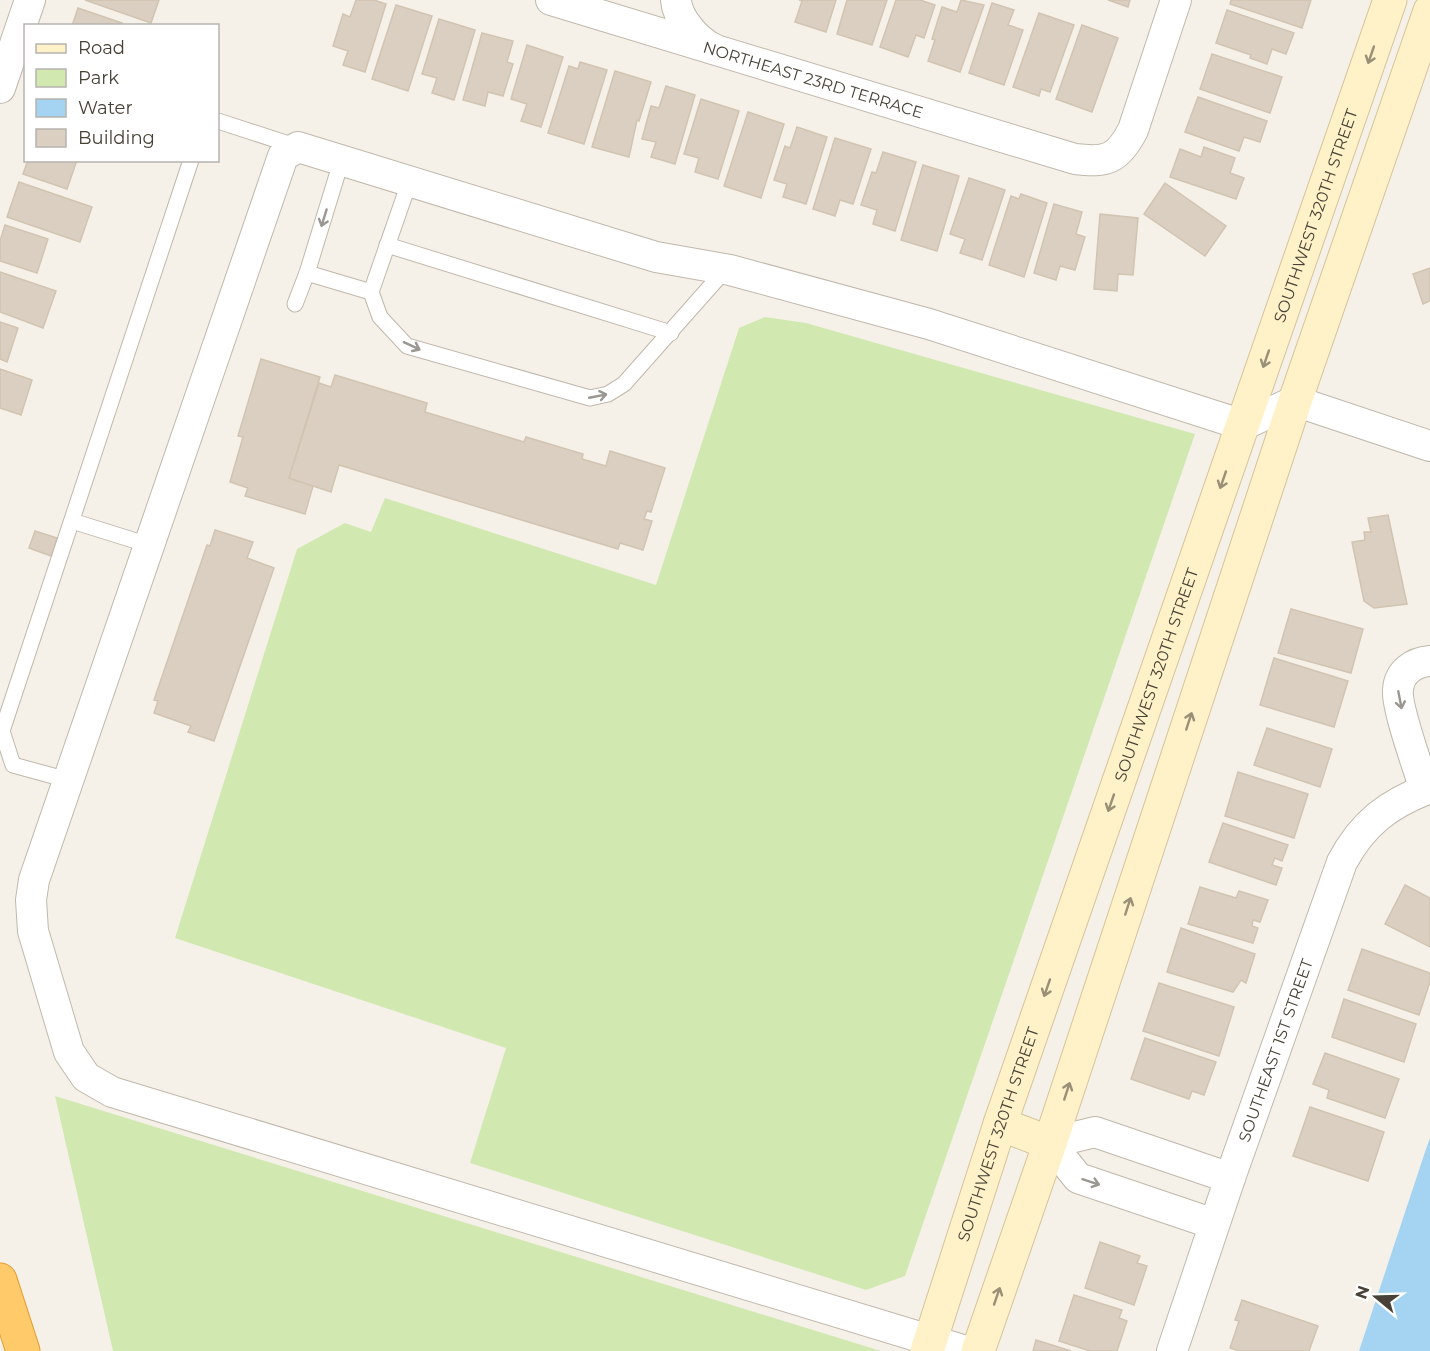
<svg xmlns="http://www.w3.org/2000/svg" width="1430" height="1351" font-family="Montserrat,sans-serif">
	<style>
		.green { fill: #d1e9b1 }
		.water { fill: #a4d4f2 }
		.building { fill: #dacfc1; stroke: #d2c4b1; stroke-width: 1.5 }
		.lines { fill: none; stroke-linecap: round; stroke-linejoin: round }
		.lane-casing { stroke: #c0b8ab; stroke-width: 17 }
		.street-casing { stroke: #c0b8ab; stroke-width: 32 }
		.secondary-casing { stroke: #d5c498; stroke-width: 35 }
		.highway-casing { stroke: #e19f37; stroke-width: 35 }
		.lane { stroke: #fff; stroke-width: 15 }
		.street { stroke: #fff; stroke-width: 30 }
		.secondary { stroke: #fff1c8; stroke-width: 33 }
		.highway { stroke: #ffca69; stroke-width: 33 }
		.oneway { stroke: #9a9078 }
		.oneway2 { stroke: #9a9691 }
		.labels { text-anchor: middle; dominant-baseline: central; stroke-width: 5; stroke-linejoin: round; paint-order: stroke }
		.street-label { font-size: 16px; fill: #484137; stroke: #fff }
	</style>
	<rect width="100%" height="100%" fill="#f5f1e9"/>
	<g class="green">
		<path d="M 765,317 L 806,323 L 1195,434 L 905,1276 L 866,1290 L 470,1163 L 506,1048 L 175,938 L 297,549 L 345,523 L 371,532 L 385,498 L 656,585 L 739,328 Z"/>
		<path d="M 55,1096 L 881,1351 L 113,1351 Z"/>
	</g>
	<path class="water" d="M 1430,1138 L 1430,1351 L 1359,1351 L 1425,1152 Z"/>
	<g class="building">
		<path d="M 85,0 L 159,0 L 151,23 Z"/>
		<path d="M 356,0 L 374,0 L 386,4 L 365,72 L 343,65 L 348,51 L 333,46 L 343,14 L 350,17 Z"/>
		<path d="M 799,0 L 836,0 L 826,32 L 795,22 L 802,1 Z"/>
		<path d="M 847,0 L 887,0 L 872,45 L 837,34 Z"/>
		<path d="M 896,0 L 920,0 L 935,5 L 924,38 L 916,35 L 908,57 L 880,47 Z"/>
		<path d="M 961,0 L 984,5 L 960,72 L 928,61 L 935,40 L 932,39 L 942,7 L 957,12 Z"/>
		<path d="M 1108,0 L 1130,0 L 1128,7 Z"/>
		<path d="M 1231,0 L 1311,0 L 1302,28 L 1230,4 Z"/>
		<path d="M 992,3 L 1014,10 L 1008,25 L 1023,30 L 1004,85 L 969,73 Z"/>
		<path d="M 396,5 L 432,16 L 408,91 L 372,79 Z"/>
		<path d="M 78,8 L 122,23 L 121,26 L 72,26 Z"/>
		<path d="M 1227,10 L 1294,33 L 1286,54 L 1272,49 L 1267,64 L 1250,58 L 1251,55 L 1216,43 Z"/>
		<path d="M 1039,13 L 1074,25 L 1050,92 L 1041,89 L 1039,96 L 1013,87 Z"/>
		<path d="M 439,19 L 475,30 L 454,100 L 432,93 L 437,78 L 422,74 Z"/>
		<path d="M 1082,25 L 1118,38 L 1092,112 L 1056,99 Z"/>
		<path d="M 482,33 L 513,41 L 507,62 L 513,64 L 503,96 L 488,92 L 485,106 L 463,100 Z"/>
		<path d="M 527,45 L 563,57 L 541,127 L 521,121 L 527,104 L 511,99 Z"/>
		<path d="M 1212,54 L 1282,77 L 1270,113 L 1200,89 Z"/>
		<path d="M 580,62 L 607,70 L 584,144 L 548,133 L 569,66 L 578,69 Z"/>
		<path d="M 615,71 L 651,82 L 639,121 L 637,120 L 629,157 L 592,147 Z"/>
		<path d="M 666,86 L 695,95 L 675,164 L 651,157 L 656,142 L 642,139 L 651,106 L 659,108 Z"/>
		<path d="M 1198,97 L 1267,121 L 1260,142 L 1244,137 L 1239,151 L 1185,132 Z"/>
		<path d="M 701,99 L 739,111 L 718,179 L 695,172 L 699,158 L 684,154 Z"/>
		<path d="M 748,112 L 784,124 L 761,198 L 724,186 Z"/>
		<path d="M 797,127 L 827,137 L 806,204 L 783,197 L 787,184 L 774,180 L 785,146 L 790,148 Z"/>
		<path d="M 835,138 L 871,149 L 853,204 L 840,200 L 835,216 L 813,209 Z"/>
		<path d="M 1204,147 L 1235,158 L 1230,173 L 1244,178 L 1236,199 L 1170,177 L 1180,149 L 1201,157 Z"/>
		<path d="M 883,152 L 916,162 L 895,231 L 873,224 L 877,210 L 861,205 L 872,172 L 876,173 Z"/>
		<path d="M 28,160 L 77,160 L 67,189 L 23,174 Z"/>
		<path d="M 923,165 L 959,176 L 937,251 L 901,240 Z"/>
		<path d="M 969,178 L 1005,190 L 982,260 L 960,253 L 965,239 L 950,234 Z"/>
		<path d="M 19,182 L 92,207 L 80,242 L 7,217 Z"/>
		<path d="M 1165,183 L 1226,226 L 1205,256 L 1144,214 Z"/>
		<path d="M 1021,194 L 1047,203 L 1024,277 L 989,265 L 1011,196 L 1019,199 Z"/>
		<path d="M 1054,204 L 1082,212 L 1076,234 L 1085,237 L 1075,270 L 1060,266 L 1056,280 L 1034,273 Z"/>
		<path d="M 1100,214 L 1138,218 L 1133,275 L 1118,274 L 1117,291 L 1094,289 Z"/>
		<path d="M 5,225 L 48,239 L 37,273 L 0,261 L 0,241 Z"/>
		<path d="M 1430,268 L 1430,301 L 1423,304 L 1413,274 Z"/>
		<path d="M 0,272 L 56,291 L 43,328 L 0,312 Z"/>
		<path d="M 0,322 L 18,328 L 7,362 L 0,359 Z"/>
		<path d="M 261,359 L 320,377 L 289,478 L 313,486 L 305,514 L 245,496 L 248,488 L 230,482 L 243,437 L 238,436 Z"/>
		<path d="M 0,369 L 32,380 L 21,415 L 0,408 Z"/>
		<path d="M 335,375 L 427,403 L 425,412 L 524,442 L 526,437 L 583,454 L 582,459 L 606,466 L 610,451 L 665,468 L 651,512 L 647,511 L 644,519 L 652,521 L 643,550 L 620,543 L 618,549 L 339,465 L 331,492 L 289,478 L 319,383 L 331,387 Z"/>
		<path d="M 1388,515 L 1407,604 L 1374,608 L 1364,601 L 1352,542 L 1365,540 L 1364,532 L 1371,532 L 1368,518 Z"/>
		<path d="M 215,530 L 253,542 L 247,558 L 274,568 L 214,741 L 188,732 L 191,726 L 154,713 L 158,701 L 154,700 L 207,545 L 210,546 Z"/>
		<path d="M 35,531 L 57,538 L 51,556 L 29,548 Z"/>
		<path d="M 1291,609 L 1363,629 L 1351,673 L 1278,653 Z"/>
		<path d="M 1274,658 L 1348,681 L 1334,727 L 1260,705 Z"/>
		<path d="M 1267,728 L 1332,749 L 1320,787 L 1254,765 Z"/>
		<path d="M 1238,772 L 1308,794 L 1294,838 L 1225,816 Z"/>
		<path d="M 1223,823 L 1288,845 L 1282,861 L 1275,858 L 1272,865 L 1282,868 L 1276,885 L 1209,862 Z"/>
		<path d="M 1405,885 L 1430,898 L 1430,947 L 1385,924 Z"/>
		<path d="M 1200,887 L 1236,898 L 1239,891 L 1268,900 L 1260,922 L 1253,920 L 1252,926 L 1258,928 L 1253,943 L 1188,924 Z"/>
		<path d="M 1181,928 L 1255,954 L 1246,983 L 1241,980 L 1233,992 L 1167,972 Z"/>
		<path d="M 1362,949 L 1430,973 L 1430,982 L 1419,1015 L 1348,990 Z"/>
		<path d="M 1159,983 L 1234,1007 L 1219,1056 L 1143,1031 Z"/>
		<path d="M 1344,999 L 1416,1024 L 1404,1062 L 1332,1037 Z"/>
		<path d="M 1145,1038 L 1216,1062 L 1204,1095 L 1192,1091 L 1189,1099 L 1131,1079 Z"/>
		<path d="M 1325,1053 L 1399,1079 L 1385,1118 L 1327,1098 L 1329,1090 L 1313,1084 Z"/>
		<path d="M 1310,1107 L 1384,1132 L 1368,1181 L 1293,1156 Z"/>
		<path d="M 1100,1242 L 1140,1256 L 1137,1263 L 1147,1266 L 1134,1305 L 1085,1288 Z"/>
		<path d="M 1074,1295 L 1122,1310 L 1119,1318 L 1127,1321 L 1117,1351 L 1090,1351 L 1059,1341 Z"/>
		<path d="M 1242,1300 L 1318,1326 L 1309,1351 L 1240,1351 L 1230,1348 L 1239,1321 L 1235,1320 Z"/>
		<path d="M 1036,1340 L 1071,1351 L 1033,1351 Z"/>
	</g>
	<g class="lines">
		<g class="lane-casing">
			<g id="lane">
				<path d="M 218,121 L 298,147"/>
				<path d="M 341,162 L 307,273 L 371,292 L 380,317 L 407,346 L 590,398 L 608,394 L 624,384 L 725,270"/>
				<path d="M 387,245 L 671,333"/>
				<path d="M 371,292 L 409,183"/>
				<path d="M 295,304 L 307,273"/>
				<path d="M 72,521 L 149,545"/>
				<path d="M 68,780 L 13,765 L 2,731 L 191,160"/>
			</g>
		</g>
		<g class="street-casing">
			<g id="street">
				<path id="s1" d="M 551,0 L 1075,159 C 1107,163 1118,159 1133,130 L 1176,0"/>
				<path d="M 676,0 C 677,18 696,40 712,48"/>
				<path d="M 0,88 L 30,0"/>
				<path d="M 1425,790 C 1419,770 1396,707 1398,690 C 1399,672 1414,662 1430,661"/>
				<path d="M 1214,1224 L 1078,1178 L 1050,1143 L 1095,1132 L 1230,1178"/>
				<path d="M 966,1351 L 112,1092 L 86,1077 L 69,1052 L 33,931 L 31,900 L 34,880 L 283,156 L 298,147 L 656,257 L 730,270 L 929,324 L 1243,425 L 1295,401 L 1430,446"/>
				<path id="s2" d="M 1172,1351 L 1230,1178 L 1342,862 C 1363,823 1388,804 1430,788"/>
			</g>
		</g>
		<g class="secondary-casing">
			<g id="secondary">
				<path d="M 1000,1124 L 1050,1143"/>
				<path id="s3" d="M 927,1351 L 1000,1124 L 1390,0"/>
				<path d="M 978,1351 L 1050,1143 L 1295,401 L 1430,11"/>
			</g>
		</g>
		<g class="highway-casing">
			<path id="highway" d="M 0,1280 L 23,1351"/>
		</g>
		<use href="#lane" class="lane"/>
		<use href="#street" class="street"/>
		<use href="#secondary" class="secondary"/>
		<use href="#highway" class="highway"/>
	</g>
	<defs><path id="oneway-shaft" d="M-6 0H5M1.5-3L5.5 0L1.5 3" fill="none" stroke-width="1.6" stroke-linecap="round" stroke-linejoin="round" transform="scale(1.5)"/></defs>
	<g class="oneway">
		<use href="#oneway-shaft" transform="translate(1371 55) rotate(109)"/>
		<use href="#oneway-shaft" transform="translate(1266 359) rotate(109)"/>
		<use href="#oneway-shaft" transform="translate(1223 480) rotate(109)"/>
		<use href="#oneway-shaft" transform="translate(1189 721) rotate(-72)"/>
		<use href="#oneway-shaft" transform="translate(1111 803) rotate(109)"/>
		<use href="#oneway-shaft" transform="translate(1128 906) rotate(-72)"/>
		<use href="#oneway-shaft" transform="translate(1047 988) rotate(109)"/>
		<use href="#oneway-shaft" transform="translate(1067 1091) rotate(-72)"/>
		<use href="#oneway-shaft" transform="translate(997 1296) rotate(-71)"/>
	</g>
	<g class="oneway2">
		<use href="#oneway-shaft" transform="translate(324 218) rotate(107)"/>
		<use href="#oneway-shaft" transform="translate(412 346) rotate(25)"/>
		<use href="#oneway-shaft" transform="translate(598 396) rotate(-11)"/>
		<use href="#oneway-shaft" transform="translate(1400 700) rotate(79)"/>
		<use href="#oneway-shaft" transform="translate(1091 1182) rotate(18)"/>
	</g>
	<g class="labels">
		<g class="street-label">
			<text stroke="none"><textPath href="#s1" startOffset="274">NORTHEAST 23RD TERRACE</textPath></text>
			<text stroke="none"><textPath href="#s3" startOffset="1200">SOUTHWEST 320TH STREET</textPath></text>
			<text stroke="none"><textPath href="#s3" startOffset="714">SOUTHWEST 320TH STREET</textPath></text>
			<text stroke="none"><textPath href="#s2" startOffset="318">SOUTHEAST 1ST STREET</textPath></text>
			<text stroke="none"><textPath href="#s3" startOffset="228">SOUTHWEST 320TH STREET</textPath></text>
		</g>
	</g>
	<rect x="24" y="24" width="195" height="138" fill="#ffffff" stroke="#b6b3af" stroke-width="1.5"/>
	<rect x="36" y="44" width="30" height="9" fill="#fff1c8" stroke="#b6b3af" stroke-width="1.5"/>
	<text x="78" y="54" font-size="18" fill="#484137">Road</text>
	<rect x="36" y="69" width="30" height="18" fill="#d1e9b1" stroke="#b6b3af" stroke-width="1.5"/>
	<text x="78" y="84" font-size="18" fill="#484137">Park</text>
	<rect x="36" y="99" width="30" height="18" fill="#a4d4f2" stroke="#b6b3af" stroke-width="1.5"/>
	<text x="78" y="114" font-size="18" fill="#484137">Water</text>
	<rect x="36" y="129" width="30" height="18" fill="#dacfc1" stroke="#b6b3af" stroke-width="1.5"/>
	<text x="78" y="144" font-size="18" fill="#484137">Building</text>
	<g transform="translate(1376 1297) rotate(289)" stroke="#ffffff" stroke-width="4.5" paint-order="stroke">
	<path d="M0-4.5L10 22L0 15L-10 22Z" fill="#484137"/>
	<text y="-9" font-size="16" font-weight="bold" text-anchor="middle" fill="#484137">N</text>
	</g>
</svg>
